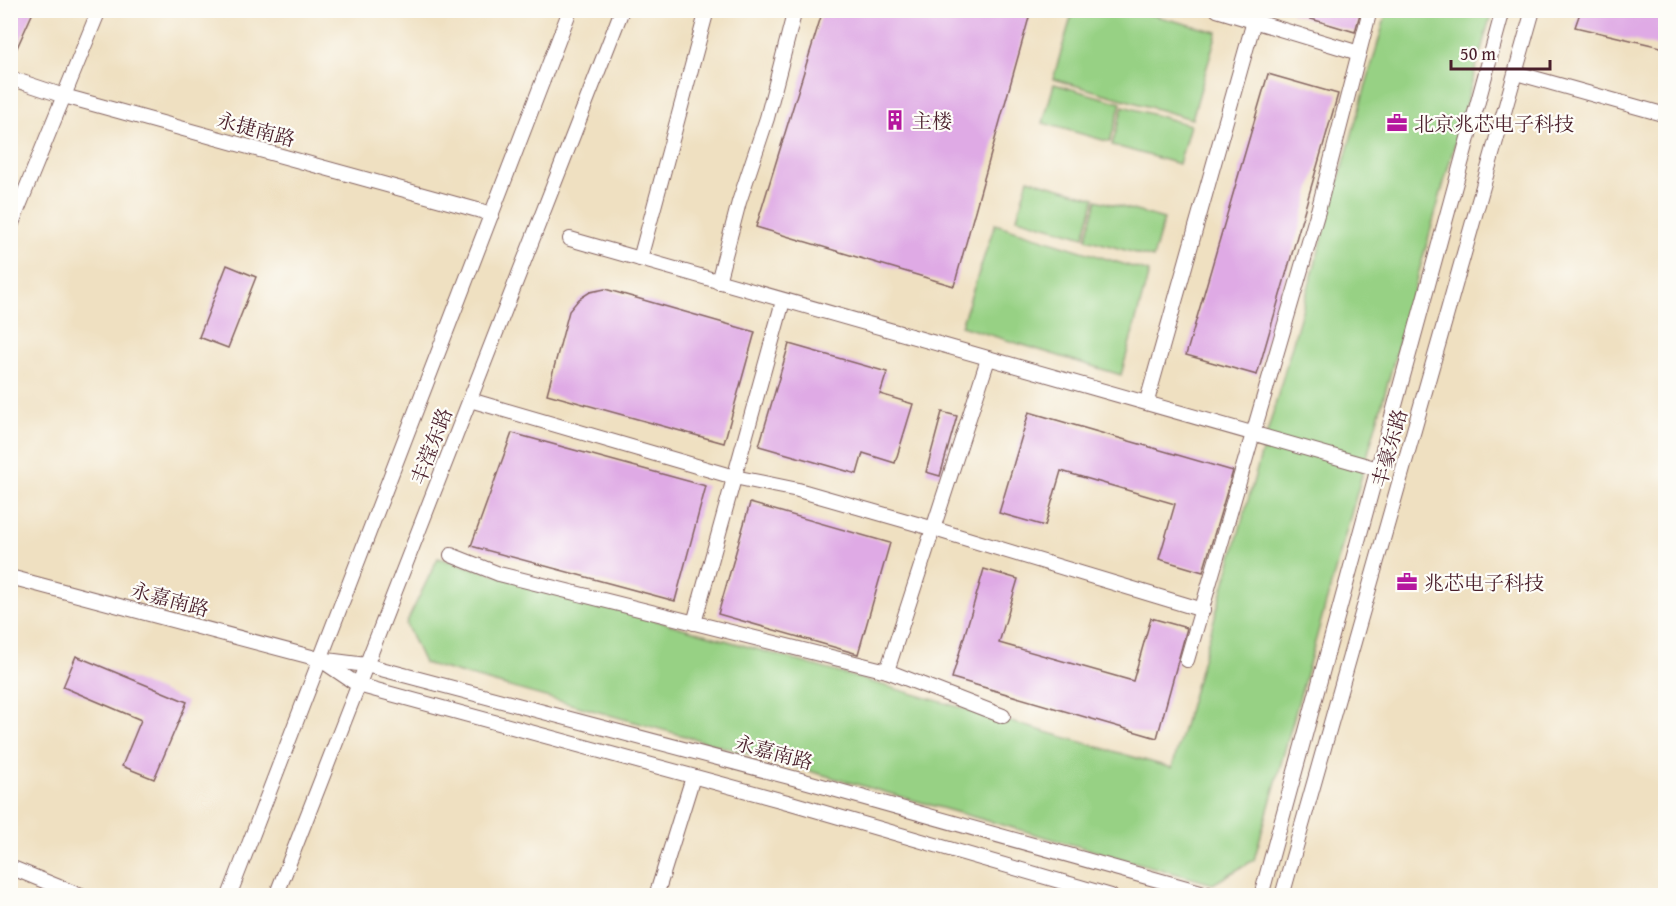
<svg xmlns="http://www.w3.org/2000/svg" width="1676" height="906" font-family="'Gentium Book Plus','Noto Serif SC',serif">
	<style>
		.green { fill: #97d184; stroke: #707858; stroke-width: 1.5 }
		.building { fill: #dfaae5 }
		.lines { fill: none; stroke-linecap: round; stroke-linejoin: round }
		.minor-casing { stroke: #846360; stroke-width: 16 }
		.minor { stroke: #fff; stroke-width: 14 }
		.labels { text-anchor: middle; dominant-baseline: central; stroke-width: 4.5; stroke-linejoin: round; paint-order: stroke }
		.poi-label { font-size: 20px; fill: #4a1f2b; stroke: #fdfcf7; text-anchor: start }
		.street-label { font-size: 20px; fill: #4a1f2b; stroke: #fdfcf7 }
	</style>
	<rect width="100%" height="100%" fill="#fdfcf7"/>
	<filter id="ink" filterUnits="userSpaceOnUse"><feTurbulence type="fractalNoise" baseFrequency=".0167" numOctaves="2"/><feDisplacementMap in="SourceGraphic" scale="12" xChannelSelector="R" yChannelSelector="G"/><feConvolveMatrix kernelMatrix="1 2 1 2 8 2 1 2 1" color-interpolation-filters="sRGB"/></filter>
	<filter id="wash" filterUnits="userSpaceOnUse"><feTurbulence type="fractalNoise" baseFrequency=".008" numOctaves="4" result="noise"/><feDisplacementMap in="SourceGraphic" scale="24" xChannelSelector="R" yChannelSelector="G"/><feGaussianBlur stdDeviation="1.35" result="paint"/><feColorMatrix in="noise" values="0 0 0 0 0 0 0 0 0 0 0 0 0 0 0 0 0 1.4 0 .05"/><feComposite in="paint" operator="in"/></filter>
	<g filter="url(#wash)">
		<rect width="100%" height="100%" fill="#efe0c1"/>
		<g class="green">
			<path d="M 1073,11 L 1137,11 L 1217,32 L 1192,119 L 1053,79 Z"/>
			<path d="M 1387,11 L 1492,11 L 1254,860 L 1213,884 L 424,663 L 406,624 L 438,558 L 1172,768 Z"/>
			<path d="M 1054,84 L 1121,103 L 1110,142 L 1043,123 Z"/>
			<path d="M 1123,106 L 1190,125 L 1179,164 L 1112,145 Z"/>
			<path d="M 1028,179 L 1095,198 L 1084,237 L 1017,218 Z"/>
			<path d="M 1097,200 L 1164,219 L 1153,258 L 1086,239 Z"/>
			<path d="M 995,224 L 1149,272 L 1121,375 L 961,326 Z"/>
		</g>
		<g id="blocks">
			<g class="building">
				<path d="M 10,10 L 34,10 L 11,61 L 10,61 Z"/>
				<path d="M 823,10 L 1021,10 L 1030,14 L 954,286 L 756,227 Z"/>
				<path d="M 1292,10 L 1361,10 L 1355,32 L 1291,13 Z"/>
				<path d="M 1581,10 L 1665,10 L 1665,48 L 1575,27 Z"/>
				<path d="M 1268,74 L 1338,94 L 1257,375 L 1186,355 Z"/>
				<path d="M 227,265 L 256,277 L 228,348 L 199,337 Z"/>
				<path d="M 605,289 L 755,332 L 724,443 L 547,394 L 569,311 L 579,299 L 590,292 Z"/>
				<path d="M 789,344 L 887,372 L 880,394 L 913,404 L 895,463 L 863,453 L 857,474 L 759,446 Z"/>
				<path d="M 942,412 L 957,416 L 940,476 L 926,472 Z"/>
				<path d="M 1029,412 L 1233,471 L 1203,572 L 1159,559 L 1175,504 L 1061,471 L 1045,526 L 999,513 Z"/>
				<path d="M 512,433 L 706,486 L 675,601 L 471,546 Z"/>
				<path d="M 750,503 L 890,543 L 858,654 L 718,614 Z"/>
				<path d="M 984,569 L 1018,579 L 999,643 L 1133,681 L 1151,618 L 1187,628 L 1157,738 L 952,678 Z"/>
				<path d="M 76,656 L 187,702 L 154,779 L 122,766 L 141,720 L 63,687 Z"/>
			</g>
		</g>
	</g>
	<g filter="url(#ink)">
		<use href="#blocks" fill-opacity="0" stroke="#846360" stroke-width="1.5"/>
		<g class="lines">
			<g class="minor-casing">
				<g id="minor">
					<path d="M 1217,10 L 1359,53"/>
					<path d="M 1516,73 L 1666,115"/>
					<path d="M 10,78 L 64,96 L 492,214"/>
					<path d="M 10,228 L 99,10"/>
					<path d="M 570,239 L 1378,469"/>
					<path d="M 640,259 L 707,10"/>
					<path d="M 718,282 L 739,202 L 767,118 L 795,10"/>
					<path d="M 470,400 L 734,477 L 798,490 L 931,528 L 1203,610"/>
					<path d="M 1147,401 L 1254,21"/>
					<path d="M 451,555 L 499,574 L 887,671 L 1003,716"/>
					<path d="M 10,577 L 319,659 L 366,665 L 797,779 L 1215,896"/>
					<path d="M 694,623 L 783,301"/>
					<path d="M 1187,660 L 1318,211 L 1370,10"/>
					<path d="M 324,662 L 358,685 L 791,803 L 1111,896"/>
					<path d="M 887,671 L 988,359"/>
					<path d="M 10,867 L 81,896"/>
					<path d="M 229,896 L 570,10"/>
					<path d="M 276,896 L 622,10"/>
					<path d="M 656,896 L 693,777"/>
					<path d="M 1261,896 L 1503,10"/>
					<path d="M 1282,896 L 1533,10"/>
				</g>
			</g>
			<use href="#minor" class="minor"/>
		</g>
	</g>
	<defs>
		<g id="building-bare" transform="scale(1.62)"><path d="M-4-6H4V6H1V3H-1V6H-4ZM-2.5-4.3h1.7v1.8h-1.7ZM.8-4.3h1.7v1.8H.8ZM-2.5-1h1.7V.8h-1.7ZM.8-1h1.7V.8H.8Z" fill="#b5179e" stroke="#fdfcf7" stroke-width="2.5" paint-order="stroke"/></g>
		<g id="office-bare" transform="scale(1.62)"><path d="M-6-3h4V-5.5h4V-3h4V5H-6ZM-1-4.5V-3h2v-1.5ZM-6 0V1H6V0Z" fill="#b5179e" stroke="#fdfcf7" stroke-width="2.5" paint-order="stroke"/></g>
	</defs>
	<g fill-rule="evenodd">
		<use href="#building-bare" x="895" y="120"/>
		<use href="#office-bare" x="1397" y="123"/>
		<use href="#office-bare" x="1407" y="582"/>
	</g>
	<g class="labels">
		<g class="poi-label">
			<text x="912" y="120">主楼</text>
			<text x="1414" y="123">北京兆芯电子科技</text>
			<text x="1424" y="582">兆芯电子科技</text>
		</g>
		<g class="street-label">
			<text transform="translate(256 129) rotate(15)">永捷南路</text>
			<text transform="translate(431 446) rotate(-69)">丰滢东路</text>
			<text transform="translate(1389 448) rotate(-74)">丰豪东路</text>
			<text transform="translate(170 599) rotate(15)">永嘉南路</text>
			<text transform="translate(774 752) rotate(15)">永嘉南路</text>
		</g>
	</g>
	<rect width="1676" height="906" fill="none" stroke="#fdfcf7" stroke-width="36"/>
	<path d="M1451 60v9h99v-9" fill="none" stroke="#4a1f2b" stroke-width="3"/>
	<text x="1460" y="60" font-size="18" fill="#4a1f2b" stroke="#fdfcf7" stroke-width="4.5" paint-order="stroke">50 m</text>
</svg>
